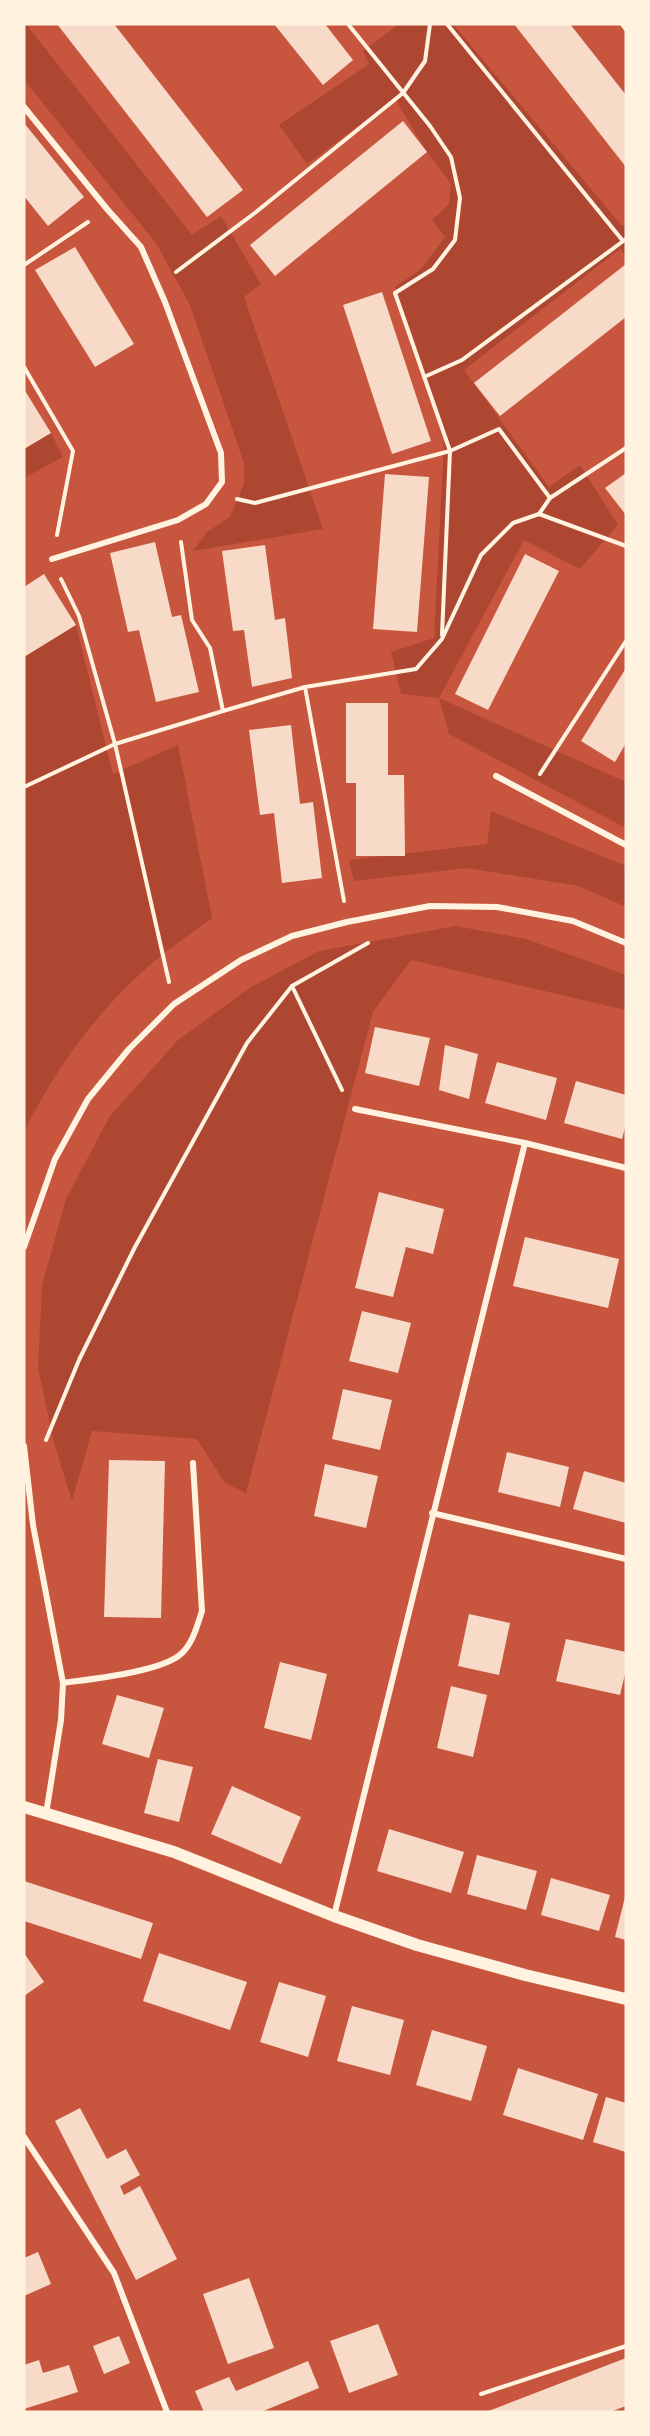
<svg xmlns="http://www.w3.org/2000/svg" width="650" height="2436" font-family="'Nunito Sans',sans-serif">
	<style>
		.green { fill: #ae4732 }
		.building { fill: #f7dbc8 }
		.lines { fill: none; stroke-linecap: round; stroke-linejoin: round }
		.path { stroke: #fff3e0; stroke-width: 4 }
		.minor { stroke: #fff3e0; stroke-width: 6 }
		.secondary { stroke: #fff3e0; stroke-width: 12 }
	</style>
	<rect width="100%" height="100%" fill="#c8553d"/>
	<g class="green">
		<path d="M 24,24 L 26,24 L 192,235 L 221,216 L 261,284 L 244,297 L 323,529 L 193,551 L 207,532 L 230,517 L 244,484 L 244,463 L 190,305 L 156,243 L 24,80 Z"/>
		<path d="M 399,24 L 453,24 L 622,226 L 626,224 L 626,256 L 620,249 L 464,370 L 549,487 L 580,465 L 618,525 L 580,569 L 524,540 L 439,698 L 626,782 L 626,828 L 449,734 L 439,698 L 401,694 L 391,652 L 434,638 L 444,442 L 395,287 L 421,269 L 445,237 L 432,220 L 449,204 L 451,184 L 427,152 L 395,99 L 307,164 L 279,125 L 369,64 L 363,51 Z"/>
		<path d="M 51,433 L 63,457 L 24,478 L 24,449 Z"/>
		<path d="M 76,625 L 113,774 L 178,745 L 212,918 C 188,936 162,953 140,974 C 92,1018 53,1073 24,1132 L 24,657 Z"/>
		<path d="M 491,811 L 626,866 L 626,907 L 579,886 L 467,868 L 354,881 L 349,860 L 487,844 Z"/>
		<path d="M 456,926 L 526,939 L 626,975 L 626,1010 L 411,960 L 373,1012 L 246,1493 L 225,1483 L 197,1439 L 92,1431 L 72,1501 L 54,1443 L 38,1368 L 42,1285 L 66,1199 L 110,1116 L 178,1040 L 251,987 L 319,951 Z"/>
	</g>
	<g class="building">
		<path d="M 57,24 L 114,24 L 243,190 L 207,217 Z"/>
		<path d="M 274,24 L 325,24 L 353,60 L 323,85 Z"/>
		<path d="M 514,24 L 570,24 L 626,95 L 626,167 Z"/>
		<path d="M 403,121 L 427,152 L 275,276 L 250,245 Z"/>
		<path d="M 24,123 L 84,197 L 48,226 L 24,196 Z"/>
		<path d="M 75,247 L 134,344 L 95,367 L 35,270 Z"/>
		<path d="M 626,264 L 626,317 L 500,416 L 474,383 Z"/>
		<path d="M 382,292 L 431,441 L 392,454 L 343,305 Z"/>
		<path d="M 24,389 L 51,433 L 24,449 Z"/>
		<path d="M 626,473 L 626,515 L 605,488 Z"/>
		<path d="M 385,474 L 429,477 L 417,632 L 373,629 Z"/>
		<path d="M 155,542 L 172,617 L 181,615 L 199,692 L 156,702 L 139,630 L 128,632 L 110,553 Z"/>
		<path d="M 265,545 L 275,620 L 285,618 L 292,678 L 252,687 L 244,630 L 233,631 L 222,551 Z"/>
		<path d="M 525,554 L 559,571 L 488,710 L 455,694 Z"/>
		<path d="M 44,574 L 76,625 L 24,657 L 24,587 Z"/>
		<path d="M 626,668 L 626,743 L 615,762 L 581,741 Z"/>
		<path d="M 346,703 L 388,703 L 388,775 L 404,775 L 405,856 L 356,856 L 356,783 L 346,783 Z"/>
		<path d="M 291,725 L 300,804 L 313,802 L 322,878 L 282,883 L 274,813 L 260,815 L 249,730 Z"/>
		<path d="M 375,1027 L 430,1038 L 419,1086 L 365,1073 Z"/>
		<path d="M 445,1045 L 478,1054 L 469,1099 L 439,1090 Z"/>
		<path d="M 497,1062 L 557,1078 L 546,1120 L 485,1103 Z"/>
		<path d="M 576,1081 L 626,1095 L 626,1124 L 622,1139 L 564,1123 Z"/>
		<path d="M 379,1192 L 444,1209 L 433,1254 L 406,1247 L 393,1297 L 355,1288 Z"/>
		<path d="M 525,1237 L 619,1259 L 608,1308 L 513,1286 Z"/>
		<path d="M 362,1311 L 411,1323 L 398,1373 L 349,1361 Z"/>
		<path d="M 343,1389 L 392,1400 L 380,1450 L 332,1439 Z"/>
		<path d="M 507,1452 L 569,1467 L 560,1507 L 498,1492 Z"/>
		<path d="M 109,1460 L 165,1461 L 161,1618 L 104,1617 Z"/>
		<path d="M 325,1464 L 378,1476 L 366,1528 L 314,1516 Z"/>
		<path d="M 584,1471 L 626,1483 L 626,1523 L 573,1509 Z"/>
		<path d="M 469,1614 L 510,1623 L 499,1675 L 458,1666 Z"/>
		<path d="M 566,1639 L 626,1652 L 626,1670 L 620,1695 L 556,1681 Z"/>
		<path d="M 280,1662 L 327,1674 L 311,1740 L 264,1728 Z"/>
		<path d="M 451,1686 L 487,1695 L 473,1757 L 437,1748 Z"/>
		<path d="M 117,1695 L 164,1708 L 149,1758 L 102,1744 Z"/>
		<path d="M 158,1759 L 193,1767 L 179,1822 L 144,1813 Z"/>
		<path d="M 232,1786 L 301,1817 L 281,1864 L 211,1834 Z"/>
		<path d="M 389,1829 L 464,1852 L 451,1893 L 377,1871 Z"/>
		<path d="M 477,1855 L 537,1871 L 526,1910 L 467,1894 Z"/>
		<path d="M 551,1878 L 610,1895 L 599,1931 L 541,1915 Z"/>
		<path d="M 24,1881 L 153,1923 L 141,1959 L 24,1921 Z"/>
		<path d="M 625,1897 L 626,1898 L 626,1940 L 615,1937 Z"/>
		<path d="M 24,1953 L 44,1982 L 24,1996 Z"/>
		<path d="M 159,1953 L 247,1982 L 230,2030 L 143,2001 Z"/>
		<path d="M 279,1982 L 326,1996 L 308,2057 L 260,2042 Z"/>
		<path d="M 352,2006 L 404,2020 L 390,2075 L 337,2061 Z"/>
		<path d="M 432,2030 L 487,2046 L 471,2101 L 416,2085 Z"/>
		<path d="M 518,2068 L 598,2094 L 583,2140 L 503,2115 Z"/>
		<path d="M 606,2097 L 626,2103 L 626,2152 L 593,2142 Z"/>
		<path d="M 80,2108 L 107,2159 L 126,2149 L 140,2175 L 120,2186 L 124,2195 L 140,2186 L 177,2259 L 136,2280 L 55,2121 Z"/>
		<path d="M 38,2252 L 51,2284 L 24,2296 L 24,2258 Z"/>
		<path d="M 249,2278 L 274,2348 L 228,2364 L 203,2294 Z"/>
		<path d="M 378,2324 L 398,2375 L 349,2393 L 330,2341 Z"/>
		<path d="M 119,2336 L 130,2363 L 104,2374 L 93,2346 Z"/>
		<path d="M 626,2358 L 626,2406 L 610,2412 L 486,2412 Z"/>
		<path d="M 39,2360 L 43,2373 L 69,2365 L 78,2392 L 24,2409 L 24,2365 Z"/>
		<path d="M 308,2361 L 319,2388 L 261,2412 L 204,2412 L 195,2391 L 229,2377 L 236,2391 Z"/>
	</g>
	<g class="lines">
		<g class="path">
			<path d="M 348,24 L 430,126 L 451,157 L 460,198 L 455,240 L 433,269 L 395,293 L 450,451 L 442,635"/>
			<path d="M 447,24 L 623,241"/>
			<path d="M 24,265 L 88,222"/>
			<path d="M 176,272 L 256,212 L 403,93 L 425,61 L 430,24"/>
			<path d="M 24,367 L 73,451 L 57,535"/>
			<path d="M 424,377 L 462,360 L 626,239"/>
			<path d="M 237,499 L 255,503 L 450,451 L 499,429 L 550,498"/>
			<path d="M 539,514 L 626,546"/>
			<path d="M 181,542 L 192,620 L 210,648 L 223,711"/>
			<path d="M 61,579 L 79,616 L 115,744 L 169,982"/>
			<path d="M 305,687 L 344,901"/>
			<path d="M 540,774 L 626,641"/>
			<path d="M 24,787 L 115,744 L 223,711 L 305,687 L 416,669 L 442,639 L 481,555 L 513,523 L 539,514 L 550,498 L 626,448"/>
			<path d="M 342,1090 L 292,986 L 368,943"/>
			<path d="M 46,1440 L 79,1360 L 135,1247 L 247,1043 L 292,986"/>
			<path d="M 481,2394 L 626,2346"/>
		</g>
		<g class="minor">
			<path d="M 623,24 L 626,28"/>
			<path d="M 24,107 L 107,209 L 141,247 L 165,302 L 221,453 L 222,482 L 206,504 L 178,520 L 52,559"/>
			<path d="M 496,776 L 626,845"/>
			<path d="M 355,1109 L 525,1143 L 626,1168"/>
			<path d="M 24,1247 L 55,1159 L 88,1099 L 129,1049 L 174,1004 L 241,960 L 292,936 L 347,922 L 430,906 L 497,907 L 573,921 L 626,943"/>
			<path d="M 24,1446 L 33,1525 L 63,1683 L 61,1720 L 46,1814"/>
			<path d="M 432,1513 L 626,1559"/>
			<path d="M 63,1683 C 91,1679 161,1672 181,1654 C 193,1643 197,1626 202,1611 L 193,1463"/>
			<path d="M 334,1916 L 525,1143"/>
			<path d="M 24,2137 L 114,2273 L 167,2412"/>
		</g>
		<path class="secondary" d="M 24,1807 L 174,1852 L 334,1916 L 417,1945 L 525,1975 L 626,1999"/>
	</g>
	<rect width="650" height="2436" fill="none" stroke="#fff3e0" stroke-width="51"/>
</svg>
